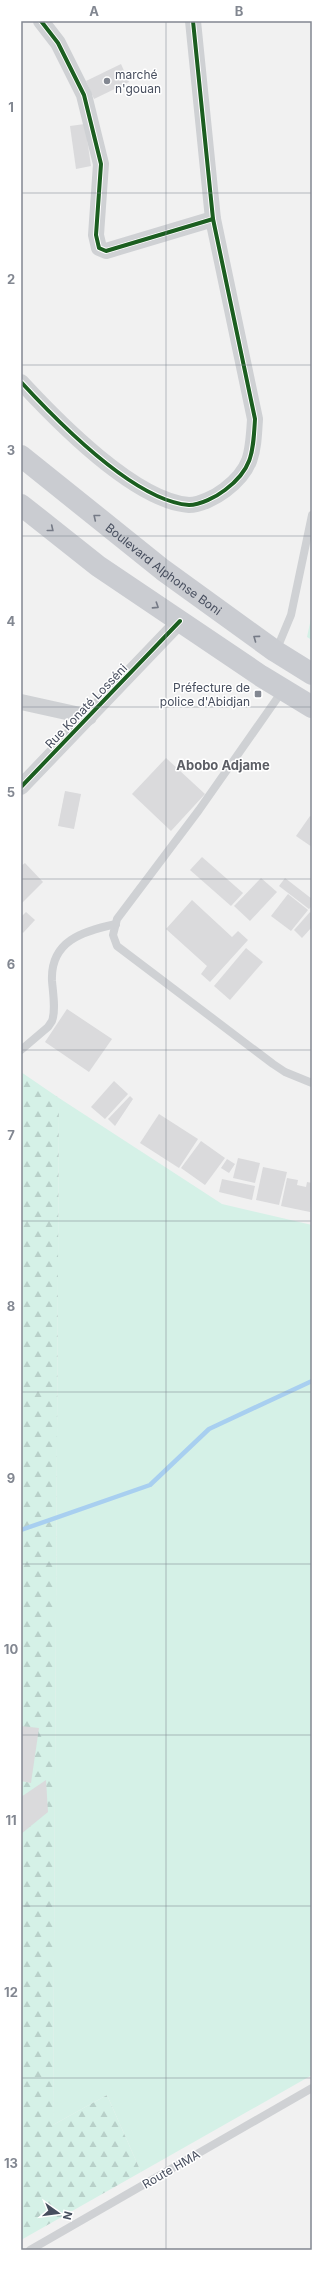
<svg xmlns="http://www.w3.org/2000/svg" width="333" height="2271" font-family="Inter,sans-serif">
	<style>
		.green { fill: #d5f1e7 }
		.forest { fill: url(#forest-firs) }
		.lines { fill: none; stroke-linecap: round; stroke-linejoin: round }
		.stream { stroke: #a8cff0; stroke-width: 4.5 }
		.building { fill: #dadadc }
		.lane { stroke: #cfd1d4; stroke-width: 8 }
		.street { stroke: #cfd1d4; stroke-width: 16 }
		.primary { stroke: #caccd1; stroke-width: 22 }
		.cycleway-casing { stroke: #fff; stroke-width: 6 }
		.cycleway { stroke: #1b5e20; stroke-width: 4 }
		.oneway { stroke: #757a86 }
		.grid { fill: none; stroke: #828791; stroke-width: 1; stroke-opacity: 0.55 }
		.poi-dot { fill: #828791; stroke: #fff; stroke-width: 1.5 }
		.labels { text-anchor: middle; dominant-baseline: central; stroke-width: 3; stroke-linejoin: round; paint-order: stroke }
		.poi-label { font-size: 12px; fill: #474e5e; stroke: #fff; text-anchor: start }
		.street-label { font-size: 12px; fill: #474e5e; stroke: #fff }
		.neighbourhood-label { font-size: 13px; font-weight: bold; fill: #5c5e65; stroke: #fff }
		.neatline { fill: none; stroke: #828791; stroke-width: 1.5 }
		.grid-label { font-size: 13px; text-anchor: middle; font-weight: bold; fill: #828791 }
	</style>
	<defs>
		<pattern id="forest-firs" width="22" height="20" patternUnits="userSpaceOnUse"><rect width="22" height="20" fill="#d5f1e7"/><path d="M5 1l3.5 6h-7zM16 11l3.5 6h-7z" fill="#b8d0c9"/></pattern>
	</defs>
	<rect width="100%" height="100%" fill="#f1f1f1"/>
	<g class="green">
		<path d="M 312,614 L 312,640 L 307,637 Z"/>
		<path d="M 59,1098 L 222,1204 L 312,1225 L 312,2075 L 141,2172 L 107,2095 L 53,2125 Z"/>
	</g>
	<path class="forest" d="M 21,1072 L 59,1098 L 53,2125 L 107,2095 L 141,2172 L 21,2240 Z"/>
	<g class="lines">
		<path class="stream" d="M 21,1530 L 150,1485 L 209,1429 L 312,1381"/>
	</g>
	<g class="building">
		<path d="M 121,64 L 129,82 L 94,99 L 86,81 Z"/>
		<path d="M 85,124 L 91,166 L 76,169 L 70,126 Z"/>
		<path d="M 166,758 L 205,794 L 171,831 L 132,794 Z"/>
		<path d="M 65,791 L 81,794 L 74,829 L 58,826 Z"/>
		<path d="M 310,816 L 312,817 L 312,847 L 296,836 Z"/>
		<path d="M 202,857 L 243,893 L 231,906 L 190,870 Z"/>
		<path d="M 25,863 L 43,882 L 21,904 L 21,866 Z"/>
		<path d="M 261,878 L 277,892 L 250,921 L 234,906 Z"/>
		<path d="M 285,878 L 312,899 L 312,906 L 309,909 L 279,886 Z"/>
		<path d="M 288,894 L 308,910 L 291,931 L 271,916 Z"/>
		<path d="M 192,900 L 232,937 L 238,931 L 248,940 L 210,982 L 201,974 L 207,966 L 166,929 Z"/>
		<path d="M 26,912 L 35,920 L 23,933 L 21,931 L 21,917 Z"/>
		<path d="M 310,912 L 312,914 L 312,927 L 302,938 L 294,930 Z"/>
		<path d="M 246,948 L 263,962 L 230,1000 L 214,986 Z"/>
		<path d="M 67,1009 L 112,1039 L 89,1072 L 45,1042 Z"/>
		<path d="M 114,1081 L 128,1094 L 105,1119 L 91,1107 Z"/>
		<path d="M 130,1096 L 133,1099 L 115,1126 L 108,1119 Z"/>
		<path d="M 159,1114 L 198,1139 L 179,1168 L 140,1143 Z"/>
		<path d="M 201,1141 L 225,1158 L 205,1185 L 181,1168 Z"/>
		<path d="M 238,1158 L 260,1163 L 255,1183 L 233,1178 Z"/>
		<path d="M 227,1159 L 235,1164 L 229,1173 L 221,1168 Z"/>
		<path d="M 263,1167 L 287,1172 L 279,1205 L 256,1200 Z"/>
		<path d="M 287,1178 L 298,1180 L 297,1185 L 306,1187 L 307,1182 L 312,1183 L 310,1212 L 281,1206 Z"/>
		<path d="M 222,1179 L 255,1186 L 252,1200 L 219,1192 Z"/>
		<path d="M 21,1726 L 39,1728 L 31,1783 L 21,1781 Z"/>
		<path d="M 46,1780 L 48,1812 L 21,1834 L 21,1797 Z"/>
	</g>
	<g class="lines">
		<g class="lane">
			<path d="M 276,651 L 291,615 L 312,515"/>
			<path d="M 283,690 L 199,810 L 117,919 L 113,935 L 117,946 L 273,1064 L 285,1072 L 312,1083"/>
			<path d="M 21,1050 L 48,1027 L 52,1021 C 56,1010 53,993 52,981 C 50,941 83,931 116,924"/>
			<path d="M 30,2250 L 312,2088"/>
		</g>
		<g class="street">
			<path d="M 41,21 L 58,43 L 84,95 L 101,164 L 96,235 L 99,248 L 106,251 L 213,219"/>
			<path d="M 21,382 C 57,421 135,501 189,505 C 200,505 216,497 225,490 C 253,469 253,452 255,419 L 213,219 L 193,21"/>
			<path d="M 21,702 L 89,717"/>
			<path d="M 21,787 L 180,621"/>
		</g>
		<g class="primary">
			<path id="s1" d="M 21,456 L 163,570 L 275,651 L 312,674"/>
			<path d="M 21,505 L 98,566 L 261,676 L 312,707"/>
		</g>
		<g class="cycleway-casing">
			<g id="cycleway">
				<path d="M 41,21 L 58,43 L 84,95 L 101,164 L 96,235 L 99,248 L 106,251 L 213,219"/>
				<path d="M 21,382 C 57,421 135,501 189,505 C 200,505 216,497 225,490 C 253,469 253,452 255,419 L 213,219 L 193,21"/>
				<path d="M 21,787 L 180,621"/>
			</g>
		</g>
		<use href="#cycleway" class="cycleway"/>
	</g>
	<defs><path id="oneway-chevron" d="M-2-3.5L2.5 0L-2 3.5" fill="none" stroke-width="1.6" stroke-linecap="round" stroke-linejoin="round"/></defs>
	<g class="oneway">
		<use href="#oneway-chevron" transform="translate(96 517) rotate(-141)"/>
		<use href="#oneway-chevron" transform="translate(51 529) rotate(39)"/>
		<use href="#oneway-chevron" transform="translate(156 606) rotate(33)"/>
		<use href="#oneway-chevron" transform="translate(256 638) rotate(-144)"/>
	</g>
	<path class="grid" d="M 166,21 L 166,2250M 21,193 L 312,193M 21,365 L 312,365M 21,536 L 312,536M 21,707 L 312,707M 21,879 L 312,879M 21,1050 L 312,1050M 21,1221 L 312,1221M 21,1392 L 312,1392M 21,1564 L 312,1564M 21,1735 L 312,1735M 21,1906 L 312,1906M 21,2078 L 312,2078"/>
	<g class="poi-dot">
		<circle cx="107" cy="81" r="4"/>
		<rect x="254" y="690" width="8" height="8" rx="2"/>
	</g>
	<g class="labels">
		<g class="poi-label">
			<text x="115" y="74">marché<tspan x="115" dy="14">n'gouan</tspan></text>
			<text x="250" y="687" text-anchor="end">Préfecture de<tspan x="250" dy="14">police d'Abidjan</tspan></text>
		</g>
		<g class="street-label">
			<text stroke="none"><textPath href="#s1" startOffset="182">Boulevard Alphonse Boni</textPath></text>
			<text transform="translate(86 706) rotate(-46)">Rue Konaté Losséni</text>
			<text transform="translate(171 2169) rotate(-30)">Route HMA</text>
		</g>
		<g class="neighbourhood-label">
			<text x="223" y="765">Abobo Adjame</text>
		</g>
	</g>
	<rect width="333" height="2271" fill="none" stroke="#ffffff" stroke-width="44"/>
	<g transform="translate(58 2213) rotate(104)" stroke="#ffffff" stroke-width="3" paint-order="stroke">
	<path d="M0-3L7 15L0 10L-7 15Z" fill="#474e5e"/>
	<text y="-6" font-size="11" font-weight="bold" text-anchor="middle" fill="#474e5e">N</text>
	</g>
	<rect x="22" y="22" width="289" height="2227" class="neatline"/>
	<g class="grid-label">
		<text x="94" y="16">A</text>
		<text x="239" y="16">B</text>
		<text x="11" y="112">1</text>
		<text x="11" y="284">2</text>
		<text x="11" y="455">3</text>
		<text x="11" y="626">4</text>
		<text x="11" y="797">5</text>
		<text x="11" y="969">6</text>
		<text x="11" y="1140">7</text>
		<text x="11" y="1311">8</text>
		<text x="11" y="1483">9</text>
		<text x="11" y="1654">10</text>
		<text x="11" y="1825">11</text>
		<text x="11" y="1997">12</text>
		<text x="11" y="2168">13</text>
	</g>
</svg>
